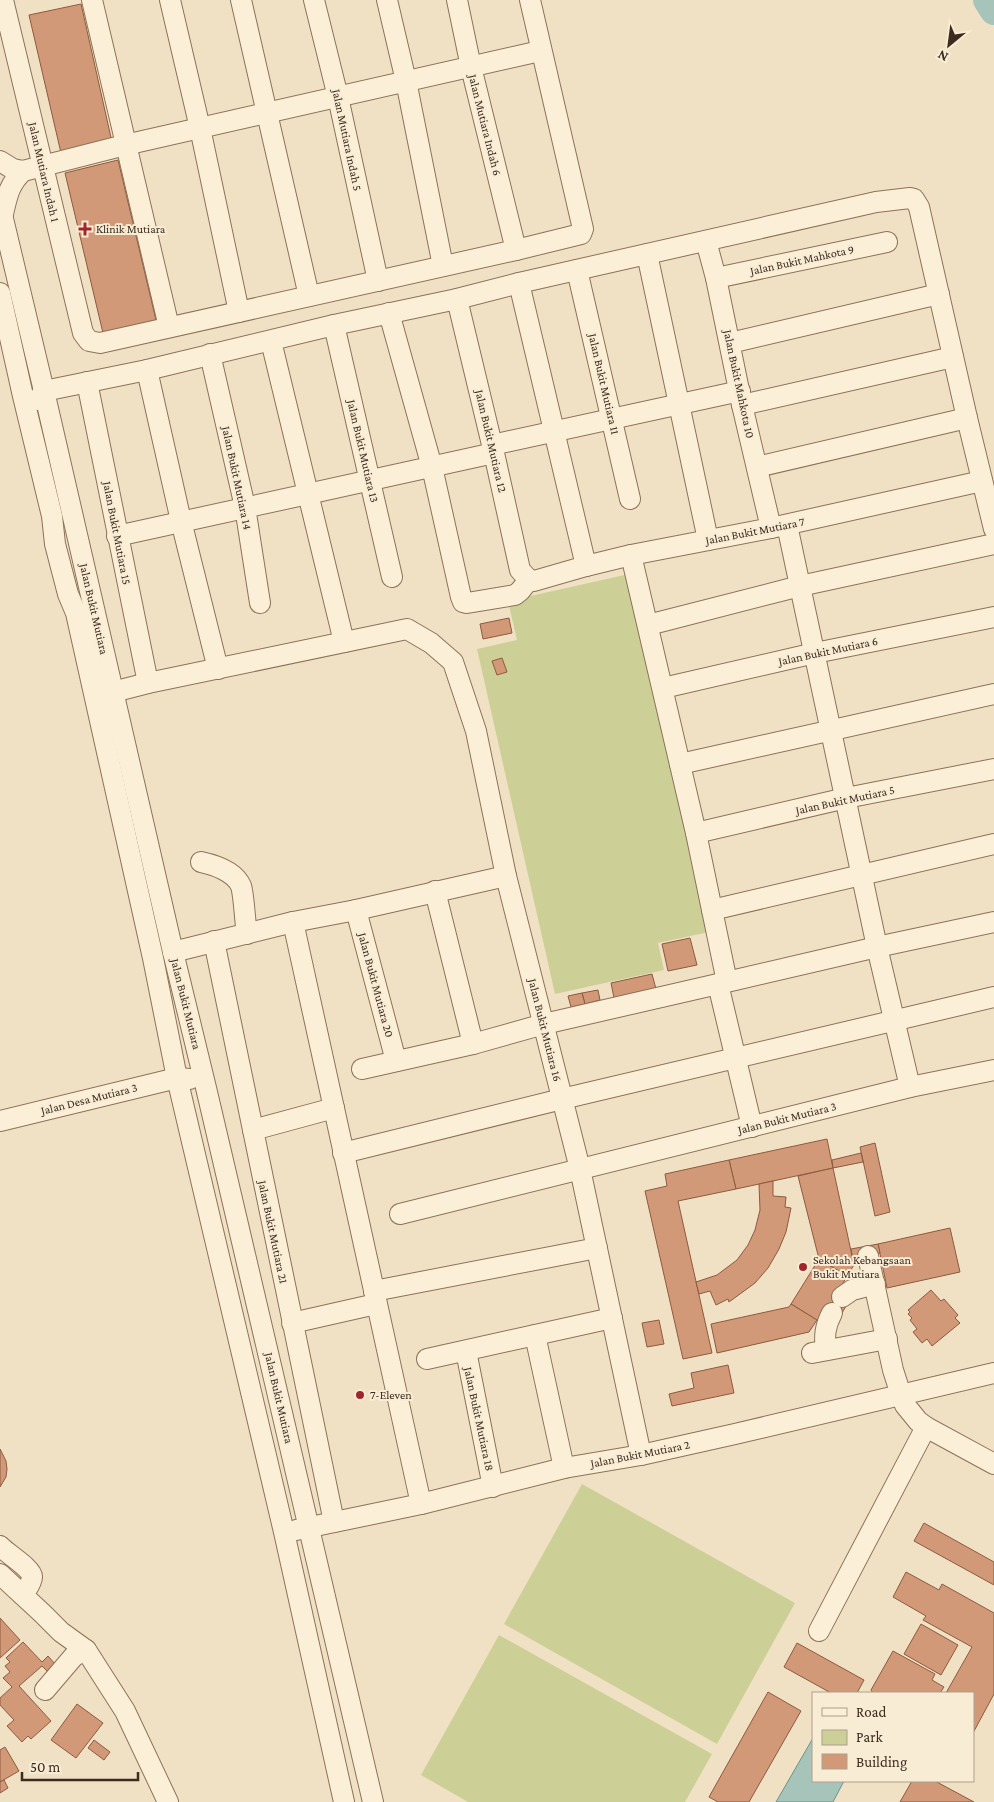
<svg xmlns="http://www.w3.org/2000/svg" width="994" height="1802" font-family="'Crimson Pro',serif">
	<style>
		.green { fill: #ccd097 }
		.water { fill: #a6c4ba; stroke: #6c9388 }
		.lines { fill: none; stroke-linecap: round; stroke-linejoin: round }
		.river { stroke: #a6c4ba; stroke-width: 28 }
		.building { fill: #d19978; stroke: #8d5a3e }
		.minor-casing { stroke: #8d7259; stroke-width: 22 }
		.minor { stroke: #fbefd8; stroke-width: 20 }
		.poi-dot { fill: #9f262c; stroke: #f8ecd5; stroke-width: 2 }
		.labels { text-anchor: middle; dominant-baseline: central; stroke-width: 4; stroke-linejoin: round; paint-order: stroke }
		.street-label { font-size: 12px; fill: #3c2b1e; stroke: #f8ecd5 }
		.poi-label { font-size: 12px; fill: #3c2b1e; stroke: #f8ecd5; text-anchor: start }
	</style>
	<rect width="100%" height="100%" fill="#f1e1c4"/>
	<g class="green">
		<path d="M 629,574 L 709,932 L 658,943 L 664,970 L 555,994 L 477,649 L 517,640 L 508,601 Z"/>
		<path d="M 582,1484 L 795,1603 L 717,1744 L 504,1624 Z"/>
		<path d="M 499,1635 L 712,1754 L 685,1802 L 468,1802 L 421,1775 Z"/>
	</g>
	<path class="water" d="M 813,1738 L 813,1781 L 844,1781 L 833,1802 L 776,1802 Z"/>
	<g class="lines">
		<path class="river" d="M 987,0 L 994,11"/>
	</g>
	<g class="building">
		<path d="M 81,4 L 112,142 L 61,153 L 29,15 Z"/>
		<path d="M 118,160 L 156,320 L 103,333 L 65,173 Z"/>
		<path d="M 509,618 L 512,633 L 483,639 L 480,624 Z"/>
		<path d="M 502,658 L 507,672 L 497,675 L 492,661 Z"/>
		<path d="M 690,938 L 697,965 L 668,971 L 662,944 Z"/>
		<path d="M 652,974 L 656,989 L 614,998 L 611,983 Z"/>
		<path d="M 598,990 L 600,1000 L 585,1004 L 582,993 Z"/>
		<path d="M 582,993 L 585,1004 L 571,1007 L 568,996 Z"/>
		<path d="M 827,1139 L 833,1168 L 736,1189 L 729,1160 Z"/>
		<path d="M 875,1143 L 890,1212 L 875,1216 L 860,1147 Z"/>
		<path d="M 861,1153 L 863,1162 L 833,1168 L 832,1160 Z"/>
		<path d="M 729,1160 L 736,1189 L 678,1201 L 712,1353 L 683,1359 L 645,1191 L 667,1186 L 665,1174 Z"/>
		<path d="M 833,1168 L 854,1265 L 847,1276 L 819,1259 L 798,1176 Z"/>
		<path d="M 773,1181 L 773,1196 L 786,1197 L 785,1207 L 791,1208 L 786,1232 L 779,1249 L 768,1268 L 755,1283 L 729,1302 L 728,1299 L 716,1305 L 710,1291 L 699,1294 L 696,1282 L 717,1275 L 737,1260 L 748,1245 L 755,1230 L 760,1210 L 759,1184 Z"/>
		<path d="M 950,1228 L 960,1272 L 887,1288 L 878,1244 Z"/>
		<path d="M 878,1244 L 880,1253 L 853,1259 L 851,1249 Z"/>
		<path d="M 819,1259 L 847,1276 L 837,1294 L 849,1301 L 839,1318 L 820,1322 L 791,1304 Z"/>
		<path d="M 931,1290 L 941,1301 L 944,1299 L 958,1315 L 955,1318 L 960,1323 L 932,1346 L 927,1339 L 922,1343 L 913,1332 L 917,1329 L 910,1320 L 912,1318 L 908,1314 L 910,1312 L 908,1310 Z"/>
		<path d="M 791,1304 L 817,1320 L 809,1332 L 717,1353 L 711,1324 L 789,1307 Z"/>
		<path d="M 659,1320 L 664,1344 L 647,1347 L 642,1323 Z"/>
		<path d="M 728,1365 L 734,1393 L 672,1406 L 669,1394 L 694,1388 L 691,1373 Z"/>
		<path d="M 0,1449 L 6,1461 L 7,1469 L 6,1477 L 0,1487 Z"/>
		<path d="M 924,1523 L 994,1562 L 994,1585 L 914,1541 Z"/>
		<path d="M 906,1572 L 939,1590 L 942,1584 L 994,1613 L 994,1694 L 973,1733 L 973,1693 L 946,1693 L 972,1647 L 923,1620 L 926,1616 L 893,1597 Z"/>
		<path d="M 0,1618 L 20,1640 L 0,1658 Z"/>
		<path d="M 921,1624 L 958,1645 L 941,1675 L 904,1654 Z"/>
		<path d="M 23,1642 L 42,1662 L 48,1656 L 55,1664 L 47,1671 L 42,1666 L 19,1686 L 51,1721 L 31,1739 L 28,1736 L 22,1742 L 7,1726 L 14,1720 L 0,1705 L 0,1698 L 12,1687 L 3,1678 L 10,1672 L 5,1666 L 10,1662 L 6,1658 Z"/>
		<path d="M 797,1643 L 864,1680 L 857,1693 L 831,1693 L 784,1667 Z"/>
		<path d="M 893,1651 L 935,1674 L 932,1680 L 944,1687 L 940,1693 L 873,1693 L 871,1690 Z"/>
		<path d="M 768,1692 L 801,1711 L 749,1802 L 718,1802 L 709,1797 Z"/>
		<path d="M 77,1704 L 103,1723 L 76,1758 L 51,1740 Z"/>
		<path d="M 94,1740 L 110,1752 L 104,1760 L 88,1748 Z"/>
		<path d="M 5,1747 L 19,1771 L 0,1782 L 0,1750 Z"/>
		<path d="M 4,1780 L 8,1788 L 0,1793 L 0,1782 Z"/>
		<path d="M 912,1781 L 935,1781 L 974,1802 L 900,1802 Z"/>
	</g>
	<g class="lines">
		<g class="minor-casing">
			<g id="minor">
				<path d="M 3,0 L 83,333 L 89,341 L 100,343 L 516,250 L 581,234 L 583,229 L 530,0"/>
				<path d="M 92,0 L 169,327"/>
				<path d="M 170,0 L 200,128 L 239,312"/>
				<path d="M 241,0 L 309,296"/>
				<path d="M 314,0 L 338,97 L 378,281"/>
				<path d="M 387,0 L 406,81 L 443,266"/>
				<path d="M 457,0 L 471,67 L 516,250"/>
				<path d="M 0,161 L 13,169 L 23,171 L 125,145 L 540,51"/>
				<path d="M 0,206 L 44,391 L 173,952 L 207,1092 L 373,1802"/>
				<path d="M 2,218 C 7,198 8,185 23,171"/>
				<path d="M 706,241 L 716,278 L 742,405 L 771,528"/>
				<path d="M 647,254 L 708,540"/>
				<path d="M 577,270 L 630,499"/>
				<path d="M 716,278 L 887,242"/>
				<path d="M 519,283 L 586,566"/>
				<path d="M 0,293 L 23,396 L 52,516 L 55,544 L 68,594 L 76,613 L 153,958 L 177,1078 L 284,1532 L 344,1802"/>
				<path d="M 457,299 L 494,453 L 520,570 L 529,580"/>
				<path d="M 389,313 L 432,467 L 461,597 L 463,602 L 467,603 L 515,595 L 520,591 L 529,580"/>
				<path d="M 334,325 L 392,577"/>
				<path d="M 271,341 L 344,642"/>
				<path d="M 730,343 L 939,294"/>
				<path d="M 210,354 L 245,507 L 260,603"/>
				<path d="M 147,370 L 181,521 L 218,669"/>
				<path d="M 87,382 L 148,683"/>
				<path d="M 38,400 L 44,391 L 147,370 L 334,325 L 457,299 L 519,283 L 876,202 L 910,198 L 914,199 L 919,207 L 967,418 L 994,529"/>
				<path d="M 742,405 L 953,357"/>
				<path d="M 492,445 L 740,391"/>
				<path d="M 757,467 L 967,418"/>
				<path d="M 787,525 L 877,947 L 910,1087"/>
				<path d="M 117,536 L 494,453"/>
				<path d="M 631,555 L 696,833 L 727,982"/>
				<path d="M 529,580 L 534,581 L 586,566 L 631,555 L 771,528 L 982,481"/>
				<path d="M 648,625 L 800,586 L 994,544"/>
				<path d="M 663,688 L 815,653 L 994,617"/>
				<path d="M 101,695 L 148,683 L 407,629 L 431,643 L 453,662 L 476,731 L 506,876 L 580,1169 L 641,1455"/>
				<path d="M 680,764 L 994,694"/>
				<path d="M 696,833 L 846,798 L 994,769"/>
				<path d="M 201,862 C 215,865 235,872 241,886 C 244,895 245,923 247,934"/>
				<path d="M 435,891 L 473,1044"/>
				<path d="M 356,910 L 396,1061"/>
				<path d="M 712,910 L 994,844"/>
				<path d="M 293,922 L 421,1504"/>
				<path d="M 214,941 L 334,1522"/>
				<path d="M 173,952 L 293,922 L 356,910 L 506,876"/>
				<path d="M 718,984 L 752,1127"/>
				<path d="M 362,1069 L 473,1044 L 544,1024 L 718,984 L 877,947 L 994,922"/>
				<path d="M 0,1121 L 177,1078 L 190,1079"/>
				<path d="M 253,1130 L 334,1108"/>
				<path d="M 343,1153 L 562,1099 L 994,997"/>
				<path d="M 400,1214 L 910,1087 L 994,1070"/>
				<path d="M 374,1291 L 597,1248"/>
				<path d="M 842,1297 L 852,1290 L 875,1284"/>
				<path d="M 292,1323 L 376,1304"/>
				<path d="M 535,1335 L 564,1468"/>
				<path d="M 826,1350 C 824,1336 825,1326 832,1313"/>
				<path d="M 466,1351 L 493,1487"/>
				<path d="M 812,1353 L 887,1339"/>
				<path d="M 427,1359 L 612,1318"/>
				<path d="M 926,1427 L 994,1464"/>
				<path d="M 296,1530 L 421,1504 L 564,1468 L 641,1455 L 735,1434 L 994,1373"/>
				<path d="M 0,1546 C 6,1553 33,1569 32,1577 C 32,1583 26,1590 23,1595"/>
				<path d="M 0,1574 L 42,1613 L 61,1632 L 86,1650 L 125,1711 L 168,1802"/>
				<path d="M 819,1631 L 926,1427 L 918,1421 L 905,1405 L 901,1395 L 893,1370 L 868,1256"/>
				<path d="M 45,1690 L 74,1656 L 86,1650"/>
			</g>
		</g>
		<use href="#minor" class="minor"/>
	</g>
	<g class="poi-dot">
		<path d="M82.5 221.5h5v5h5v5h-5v5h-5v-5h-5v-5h5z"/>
		<circle cx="803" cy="1267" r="5"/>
		<circle cx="360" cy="1395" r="5"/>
	</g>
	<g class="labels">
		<g class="street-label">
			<text transform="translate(485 125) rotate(76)">Jalan Mutiara Indah 6</text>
			<text transform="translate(347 140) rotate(78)">Jalan Mutiara Indah 5</text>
			<text transform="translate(44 172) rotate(77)">Jalan Mutiara Indah 1</text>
			<text transform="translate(802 260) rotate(-12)">Jalan Bukit Mahkota 9</text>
			<text transform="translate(604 384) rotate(77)">Jalan Bukit Mutiara 11</text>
			<text transform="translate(739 384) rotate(78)">Jalan Bukit Mahkota 10</text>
			<text transform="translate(491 441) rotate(77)">Jalan Bukit Mutiara 12</text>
			<text transform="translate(363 451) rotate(77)">Jalan Bukit Mutiara 13</text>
			<text transform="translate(237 478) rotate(78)">Jalan Bukit Mutiara 14</text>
			<text transform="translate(755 531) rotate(-11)">Jalan Bukit Mutiara 7</text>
			<text transform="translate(117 533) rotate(79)">Jalan Bukit Mutiara 15</text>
			<text transform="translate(94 609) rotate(77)">Jalan Bukit Mutiara</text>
			<text transform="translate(828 651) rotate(-12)">Jalan Bukit Mutiara 6</text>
			<text transform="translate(845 800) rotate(-12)">Jalan Bukit Mutiara 5</text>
			<text transform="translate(376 985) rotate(75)">Jalan Bukit Mutiara 20</text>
			<text transform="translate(186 1004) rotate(76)">Jalan Bukit Mutiara</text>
			<text transform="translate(545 1030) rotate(76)">Jalan Bukit Mutiara 16</text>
			<text transform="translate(89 1099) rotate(-14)">Jalan Desa Mutiara 3</text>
			<text transform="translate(787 1118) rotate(-14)">Jalan Bukit Mutiara 3</text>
			<text transform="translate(273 1232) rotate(78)">Jalan Bukit Mutiara 21</text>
			<text transform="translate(279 1398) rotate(77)">Jalan Bukit Mutiara</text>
			<text transform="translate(479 1419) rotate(78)">Jalan Bukit Mutiara 18</text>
			<text transform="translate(640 1454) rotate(-11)">Jalan Bukit Mutiara 2</text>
		</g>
		<g class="poi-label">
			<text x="96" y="229">Klinik Mutiara</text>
			<text x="813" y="1260">Sekolah Kebangsaan<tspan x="813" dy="14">Bukit Mutiara</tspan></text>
			<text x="370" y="1395">7-Eleven</text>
		</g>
	</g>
	<rect x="812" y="1692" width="162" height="90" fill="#f8ecd5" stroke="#ad9f8c"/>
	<rect x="822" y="1708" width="25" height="8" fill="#fbefd8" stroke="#ad9f8c"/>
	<text x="856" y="1717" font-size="15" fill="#3c2b1e">Road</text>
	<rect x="822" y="1730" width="25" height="15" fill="#ccd097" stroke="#ad9f8c"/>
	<text x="856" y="1742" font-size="15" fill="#3c2b1e">Park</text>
	<rect x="822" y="1754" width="25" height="15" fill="#d19978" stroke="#ad9f8c"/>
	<text x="856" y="1767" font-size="15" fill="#3c2b1e">Building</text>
	<g transform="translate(949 45) rotate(209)" stroke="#f8ecd5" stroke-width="4" paint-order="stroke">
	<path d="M0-4L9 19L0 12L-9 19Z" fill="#3c2b1e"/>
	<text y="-8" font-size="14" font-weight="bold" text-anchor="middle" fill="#3c2b1e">N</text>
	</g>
	<path d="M22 1772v8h116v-8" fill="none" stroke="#3c2b1e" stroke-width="2.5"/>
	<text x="30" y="1772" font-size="15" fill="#3c2b1e" stroke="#f8ecd5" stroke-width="4" paint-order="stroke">50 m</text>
</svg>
